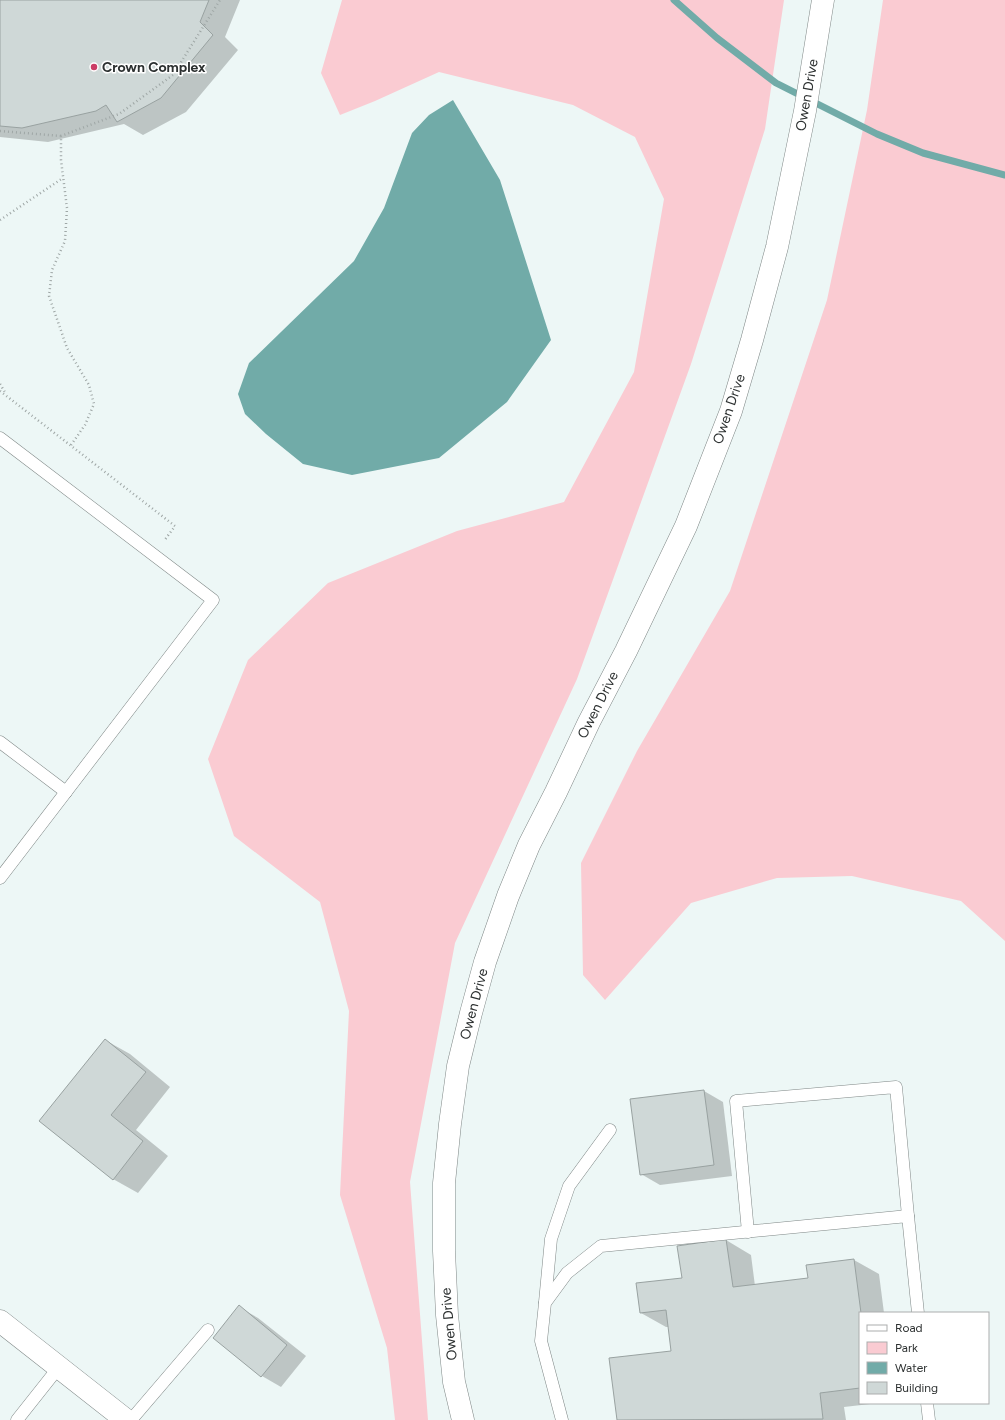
<svg xmlns="http://www.w3.org/2000/svg" width="1005" height="1420" font-family="Figtree,sans-serif">
	<style>
		.green { fill: #facbd2 }
		.water { fill: #71aba8 }
		.shadow { fill: #0003 }
		.lines { fill: none; stroke-linecap: round; stroke-linejoin: round }
		.stream { stroke: #71aba8; stroke-width: 7 }
		.building { fill: #cfd8d7; stroke: #99a2a1 }
		.service-casing { stroke: #7f8786; stroke-width: 13 }
		.tertiary-casing { stroke: #7f8786; stroke-width: 23 }
		.primary-casing { stroke: #7f8786; stroke-width: 23 }
		.path { stroke: #9fa7a6; stroke-width: 2.5; stroke-dasharray: 1 3; stroke-linecap: butt }
		.service { stroke: #fff; stroke-width: 12 }
		.tertiary { stroke: #fff; stroke-width: 22 }
		.primary { stroke: #fff; stroke-width: 22 }
		.poi-dot { fill: #cb3c65; stroke: #fff; stroke-width: 1.5 }
		.labels { text-anchor: middle; dominant-baseline: central; stroke-width: 3; stroke-linejoin: round; paint-order: stroke }
		.poi-label { font-size: 14px; font-weight: bold; fill: #2d3131; stroke: #fff; text-anchor: start }
		.street-label { font-size: 14px; fill: #2d3131; stroke: #fff }
	</style>
	<rect width="100%" height="100%" fill="#edf7f6"/>
	<g class="green">
		<path d="M 342,0 L 784,0 L 765,129 L 691,364 L 577,679 L 455,943 L 410,1182 L 428,1420 L 395,1420 L 387,1348 L 340,1195 L 349,1011 L 320,902 L 234,836 L 208,759 L 248,660 L 328,583 L 457,531 L 564,502 L 634,372 L 664,199 L 635,137 L 573,105 L 439,72 L 375,101 L 340,115 L 321,73 Z"/>
		<path d="M 883,0 L 1005,0 L 1005,941 L 961,901 L 852,876 L 777,878 L 691,903 L 605,1000 L 583,975 L 581,863 L 637,751 L 730,591 L 827,300 L 867,110 Z"/>
	</g>
	<path class="water" d="M 453,100 L 500,180 L 551,340 L 507,402 L 439,458 L 352,475 L 303,464 L 266,434 L 245,414 L 238,394 L 249,363 L 354,261 L 384,208 L 412,133 L 429,115 Z"/>
	<g class="shadow">
		<path d="M 0,0 L 240,0 L 225,37 L 238,50 L 186,112 L 143,135 L 124,124 L 48,142 L 0,137 Z"/>
		<path d="M 105,1040 L 130,1054 L 170,1087 L 136,1130 L 168,1156 L 138,1193 L 113,1179 Z"/>
		<path d="M 704,1091 L 723,1102 L 732,1176 L 660,1185 L 641,1174 Z"/>
		<path d="M 726,1240 L 751,1255 L 755,1286 L 809,1279 L 854,1260 L 879,1274 L 884,1313 L 860,1313 L 860,1403 L 879,1403 L 844,1407 L 846,1420 L 618,1420 L 610,1359 L 672,1352 L 669,1327 L 666,1327 L 641,1313 L 683,1279 Z"/>
		<path d="M 239,1307 L 258,1318 L 306,1356 L 281,1387 L 262,1376 Z"/>
	</g>
	<g class="lines">
		<path class="stream" d="M 674,0 L 717,38 L 776,83 L 877,134 L 923,153 L 1005,175"/>
	</g>
	<g class="building">
		<path d="M 0,0 L 209,0 L 200,22 L 213,35 L 161,98 L 117,122 L 106,105 L 96,111 L 22,128 L 0,126 Z"/>
		<path d="M 105,1039 L 146,1072 L 111,1115 L 143,1141 L 113,1180 L 39,1121 Z"/>
		<path d="M 704,1090 L 714,1165 L 640,1175 L 630,1099 Z"/>
		<path d="M 726,1239 L 733,1287 L 808,1278 L 806,1265 L 854,1259 L 861,1313 L 860,1388 L 820,1393 L 823,1419 L 617,1420 L 609,1358 L 671,1351 L 666,1310 L 640,1313 L 636,1283 L 682,1278 L 677,1246 Z"/>
		<path d="M 239,1305 L 287,1345 L 261,1377 L 213,1338 Z"/>
	</g>
	<g class="lines">
		<g class="service-casing">
			<g id="service">
				<path d="M 0,438 L 213,600 L 0,878"/>
				<path d="M 0,742 L 66,792"/>
				<path d="M 748,1232 L 736,1101 L 896,1087 L 908,1216"/>
				<path d="M 545,1302 L 551,1239 L 569,1186 L 610,1130"/>
				<path d="M 927,1403 L 929,1420"/>
				<path d="M 17,1420 L 59,1367"/>
				<path d="M 131,1420 L 208,1330"/>
				<path d="M 562,1420 L 541,1341 L 545,1303 L 567,1273 L 601,1246 L 908,1216 L 918,1313"/>
			</g>
		</g>
		<g class="tertiary-casing">
			<path id="tertiary" d="M 0,1321 L 126,1420"/>
		</g>
		<g class="primary-casing">
			<path id="primary" d="M 463,1420 L 454,1382 L 447,1315 L 444,1251 L 444,1183 L 450,1124 L 458,1066 L 471,1013 L 485,962 L 508,896 L 529,845 L 556,792 L 589,722 L 626,651 L 686,526 L 731,411 L 752,340 L 777,247 L 805,111 L 823,0"/>
		</g>
		<g class="path">
			<path d="M 0,131 L 61,136"/>
			<path d="M 0,220 L 63,178"/>
			<path d="M 0,384 L 6,394"/>
			<path d="M 0,391 L 175,526 L 164,541"/>
			<path d="M 71,445 L 85,425 L 94,404 L 89,385 L 67,348 L 49,296 L 52,270 L 65,241 L 67,208 L 61,160 L 61,136 L 119,114 L 173,75 L 220,0"/>
		</g>
		<use href="#service" class="service"/>
		<use href="#tertiary" class="tertiary"/>
		<use href="#primary" class="primary"/>
	</g>
	<circle class="poi-dot" cx="94" cy="67" r="4"/>
	<g class="labels">
		<g class="poi-label">
			<text x="102" y="67">Crown Complex</text>
		</g>
		<g class="street-label">
			<text transform="translate(807 95) rotate(-80)">Owen Drive</text>
			<text transform="translate(729 409) rotate(-71)">Owen Drive</text>
			<text transform="translate(598 705) rotate(-63)">Owen Drive</text>
			<text transform="translate(474 1004) rotate(-75)">Owen Drive</text>
			<text transform="translate(449 1324) rotate(-95)">Owen Drive</text>
		</g>
	</g>
	<rect x="859" y="1312" width="130" height="92" fill="#ffffff" stroke="#abadad"/>
	<rect x="867" y="1325" width="20" height="6" fill="#ffffff" stroke="#abadad"/>
	<text x="895" y="1332" font-size="12" fill="#2d3131">Road</text>
	<rect x="867" y="1342" width="20" height="12" fill="#facbd2" stroke="#abadad"/>
	<text x="895" y="1352" font-size="12" fill="#2d3131">Park</text>
	<rect x="867" y="1362" width="20" height="12" fill="#71aba8" stroke="#abadad"/>
	<text x="895" y="1372" font-size="12" fill="#2d3131">Water</text>
	<rect x="867" y="1382" width="20" height="12" fill="#cfd8d7" stroke="#abadad"/>
	<text x="895" y="1392" font-size="12" fill="#2d3131">Building</text>
</svg>
